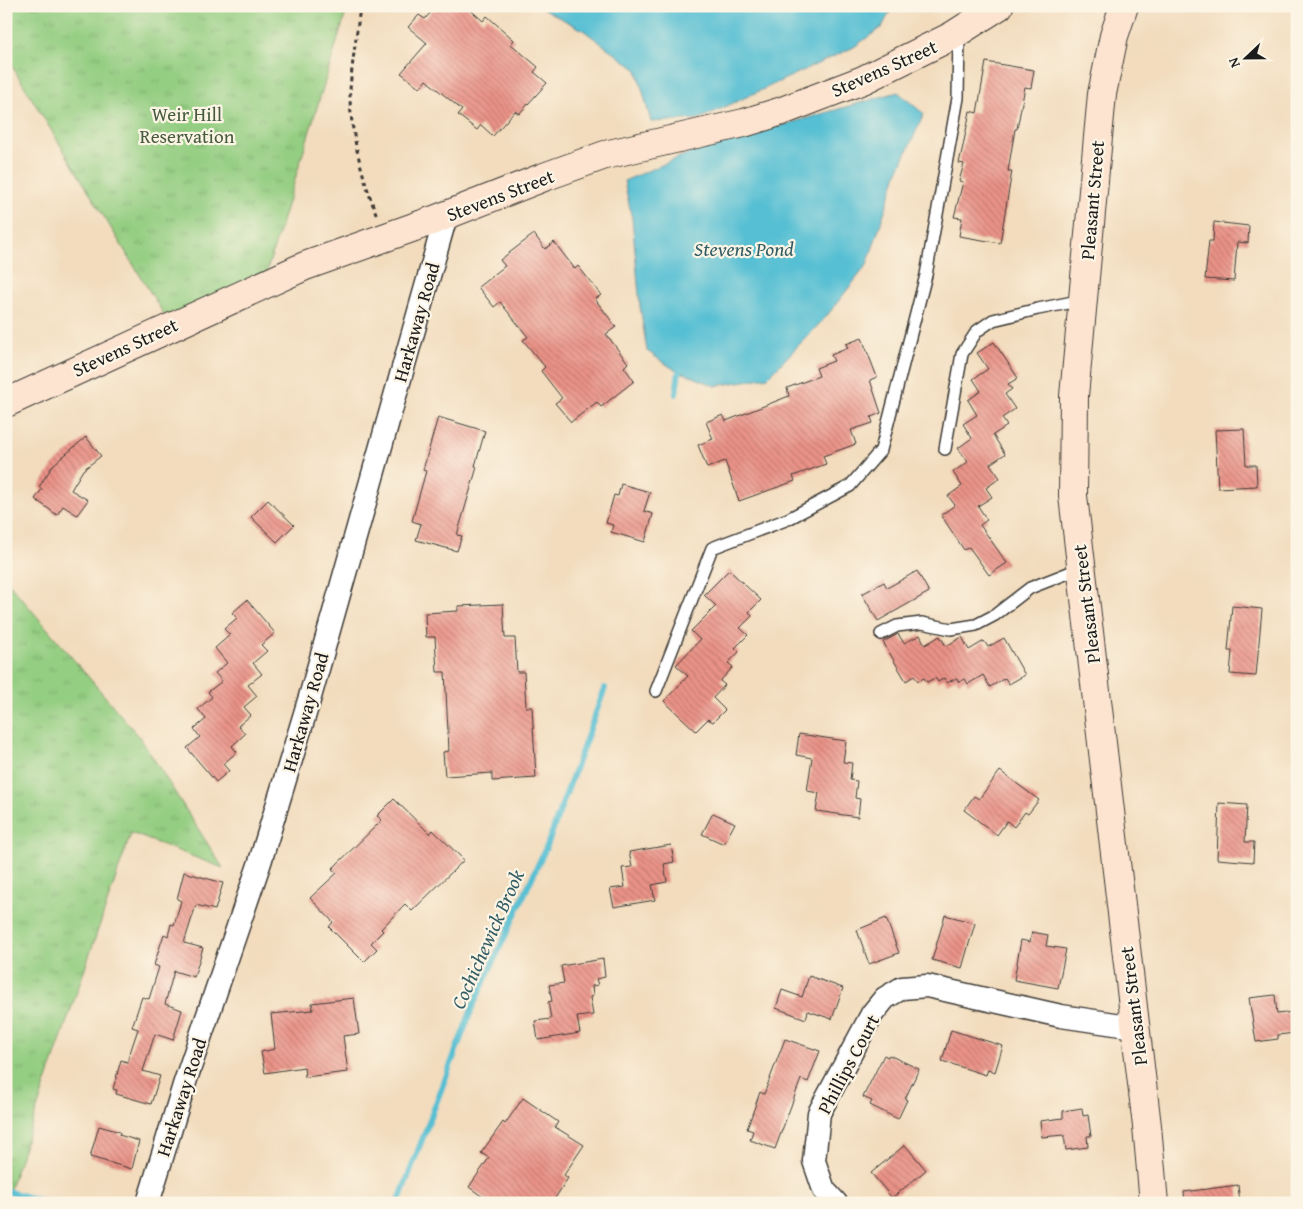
<svg xmlns="http://www.w3.org/2000/svg" width="1303" height="1209" font-family="'Gentium Book Plus',serif">
	<style>
		.grass { fill: url(#grass-tufts); stroke: #58754f }
		.water { fill: #56bfd3; stroke: #396e78 }
		.lines { fill: none; stroke-linecap: round; stroke-linejoin: round }
		.stream { stroke: #56bfd3; stroke-width: 6 }
		.building { fill: url(#building-back-hatch) }
		.lane-casing { stroke: #3c3934; stroke-width: 14 }
		.street-casing { stroke: #3c3934; stroke-width: 25 }
		.secondary-casing { stroke: #3c3934; stroke-width: 30 }
		.path { stroke: #3c3934; stroke-width: 3; stroke-dasharray: 4 4; stroke-linecap: butt }
		.lane { stroke: #fff; stroke-width: 11 }
		.street { stroke: #fff; stroke-width: 22 }
		.secondary { stroke: #fde4d0; stroke-width: 28 }
		.labels { text-anchor: middle; dominant-baseline: central; stroke-width: 4.5; stroke-linejoin: round; paint-order: stroke }
		.street-label { font-size: 19px; fill: #1c1c1c; stroke: #fcf5e5 }
		.park-label { font-size: 19px; fill: #465a40; stroke: #fcf5e5 }
		.water-label { font-size: 20px; font-style: italic; fill: #335d65; stroke: #fcf5e5 }
	</style>
	<defs>
		<pattern id="grass-tufts" width="24" height="20" patternUnits="userSpaceOnUse" patternTransform="scale(1.25)"><rect width="24" height="20" fill="#94ce82"/><path d="M3 7l-1-3M5 7V3M7 7l1-3M15 17l-1-3M17 17v-4M19 17l1-3" fill="none" stroke="#7fb070"/></pattern>
		<pattern id="building-back-hatch" width="6" height="6" patternUnits="userSpaceOnUse" patternTransform="scale(1.25)"><rect width="6" height="6" fill="#eb9388"/><path d="M-1 5l2 2M0 0l6 6M5-1l2 2" fill="none" stroke="#be776e"/></pattern>
	</defs>
	<rect width="100%" height="100%" fill="#fcf5e5"/>
	<filter id="ink" filterUnits="userSpaceOnUse"><feTurbulence type="fractalNoise" baseFrequency=".02" numOctaves="2"/><feDisplacementMap in="SourceGraphic" scale="10" xChannelSelector="R" yChannelSelector="G"/><feConvolveMatrix kernelMatrix="1 2 1 2 8 2 1 2 1" color-interpolation-filters="sRGB"/></filter>
	<filter id="wash" filterUnits="userSpaceOnUse"><feTurbulence type="fractalNoise" baseFrequency=".0096" numOctaves="4" result="noise"/><feDisplacementMap in="SourceGraphic" scale="20" xChannelSelector="R" yChannelSelector="G"/><feGaussianBlur stdDeviation="1.12" result="paint"/><feColorMatrix in="noise" values="0 0 0 0 0 0 0 0 0 0 0 0 0 0 0 0 0 1.4 0 .05"/><feComposite in="paint" operator="in"/></filter>
	<g filter="url(#wash)">
		<rect width="100%" height="100%" fill="#f2dcbd"/>
		<g class="grass">
			<path d="M 6,6 L 348,6 L 266,274 L 166,318 L 12,66 L 6,70 Z"/>
			<path d="M 6,580 L 141,739 L 223,868 L 131,833 L 6,1200 Z"/>
		</g>
		<g class="water">
			<path d="M 538,6 L 893,6 L 882,27 L 854,47 L 699,119 L 651,122 L 637,70 L 583,30 Z"/>
			<path d="M 898,92 L 924,114 L 898,171 L 867,265 L 825,318 L 768,377 L 715,386 L 672,368 L 647,351 L 640,306 L 632,218 L 624,181 L 699,149 Z"/>
		</g>
		<g class="lines">
			<g class="stream">
				<path d="M 676,394 L 680,364"/>
				<path d="M 6,1191 L 49,1203"/>
				<path d="M 398,1203 L 473,1006 L 548,843 L 605,688"/>
			</g>
		</g>
		<g id="blocks">
			<g class="building">
				<path d="M 436,6 L 466,6 L 483,21 L 487,16 L 514,40 L 511,44 L 538,67 L 534,72 L 547,83 L 519,114 L 515,111 L 493,136 L 481,125 L 477,130 L 458,115 L 462,110 L 426,80 L 420,88 L 401,73 L 427,43 L 408,27 L 419,15 L 425,19 Z"/>
				<path d="M 986,62 L 1034,70 L 1031,88 L 1025,87 L 1017,129 L 1015,129 L 1008,171 L 1012,171 L 1000,243 L 959,236 L 962,218 L 954,217 L 963,182 L 959,181 L 964,164 L 959,163 L 963,146 L 970,111 L 977,113 Z"/>
				<path d="M 1214,222 L 1249,226 L 1248,243 L 1237,242 L 1234,281 L 1205,279 L 1209,241 L 1213,241 Z"/>
				<path d="M 534,234 L 545,249 L 554,242 L 575,269 L 578,266 L 601,295 L 595,299 L 616,327 L 606,334 L 628,363 L 624,367 L 634,381 L 601,407 L 597,402 L 571,422 L 555,403 L 562,398 L 541,371 L 545,367 L 523,340 L 528,337 L 500,302 L 494,307 L 478,287 L 505,266 L 500,260 Z"/>
				<path d="M 862,338 L 877,377 L 870,380 L 881,413 L 871,417 L 873,423 L 851,430 L 856,444 L 823,456 L 826,464 L 793,476 L 795,481 L 739,501 L 725,461 L 707,468 L 698,445 L 713,439 L 706,422 L 723,415 L 726,421 L 789,396 L 787,388 L 819,376 L 816,368 L 834,361 L 831,355 L 848,348 L 846,344 Z"/>
				<path d="M 994,342 L 1018,378 L 1008,384 L 1012,389 L 1005,394 L 1015,409 L 1002,418 L 1007,426 L 993,435 L 1005,454 L 990,464 L 1000,478 L 986,488 L 992,497 L 978,506 L 987,520 L 980,525 L 1007,563 L 989,575 L 969,547 L 964,550 L 941,515 L 955,505 L 948,496 L 962,486 L 953,472 L 968,462 L 958,448 L 972,438 L 963,424 L 977,415 L 968,400 L 981,391 L 973,379 L 988,369 L 977,353 Z"/>
				<path d="M 438,417 L 485,431 L 475,466 L 477,467 L 457,535 L 462,536 L 457,551 L 416,540 L 421,524 L 412,521 L 426,471 L 423,470 Z"/>
				<path d="M 1244,429 L 1246,465 L 1256,465 L 1257,486 L 1218,488 L 1215,430 Z"/>
				<path d="M 86,437 L 101,456 L 83,470 L 71,490 L 88,500 L 77,515 L 63,506 L 57,515 L 35,499 L 42,489 L 39,487 L 53,465 Z"/>
				<path d="M 621,484 L 650,492 L 644,511 L 653,514 L 645,542 L 611,532 L 613,525 L 606,523 L 614,495 L 618,496 Z"/>
				<path d="M 268,500 L 294,525 L 277,542 L 251,517 Z"/>
				<path d="M 729,570 L 761,600 L 749,612 L 752,616 L 740,628 L 748,635 L 735,648 L 739,652 L 728,663 L 733,667 L 720,681 L 725,685 L 713,698 L 725,710 L 713,722 L 708,719 L 696,731 L 664,701 L 688,676 L 676,665 L 700,640 L 691,631 L 716,606 L 704,595 Z"/>
				<path d="M 917,571 L 929,592 L 878,621 L 862,594 L 884,582 L 887,588 Z"/>
				<path d="M 247,600 L 275,633 L 261,645 L 267,651 L 253,663 L 262,674 L 248,685 L 257,696 L 244,707 L 251,715 L 238,726 L 245,734 L 232,746 L 237,752 L 223,764 L 229,771 L 216,782 L 187,748 L 200,737 L 194,729 L 206,719 L 198,709 L 212,697 L 208,692 L 222,681 L 215,673 L 227,663 L 215,648 L 230,635 L 224,629 L 237,618 L 232,613 Z"/>
				<path d="M 503,604 L 505,638 L 515,638 L 517,672 L 524,672 L 526,707 L 532,707 L 536,778 L 492,781 L 492,773 L 445,776 L 443,752 L 449,751 L 445,672 L 437,672 L 435,637 L 426,637 L 425,613 L 458,611 L 458,606 Z"/>
				<path d="M 1232,606 L 1262,609 L 1256,676 L 1230,674 L 1232,651 L 1228,651 Z"/>
				<path d="M 898,634 L 904,643 L 920,635 L 925,645 L 940,636 L 946,646 L 962,637 L 969,650 L 984,641 L 988,647 L 1004,638 L 1025,675 L 1009,684 L 1005,678 L 990,687 L 983,675 L 968,684 L 965,679 L 959,682 L 956,678 L 947,683 L 944,678 L 938,682 L 935,678 L 927,682 L 924,678 L 918,681 L 914,676 L 906,681 L 883,642 Z"/>
				<path d="M 799,734 L 846,741 L 843,762 L 852,763 L 850,780 L 857,781 L 855,798 L 860,799 L 858,817 L 816,811 L 819,793 L 807,791 L 812,758 L 796,755 Z"/>
				<path d="M 1000,771 L 1039,800 L 1028,814 L 1025,812 L 1014,827 L 1007,821 L 997,835 L 964,810 L 974,796 L 979,799 Z"/>
				<path d="M 394,799 L 430,834 L 433,830 L 464,860 L 412,911 L 405,904 L 381,929 L 383,931 L 371,943 L 377,949 L 364,962 L 329,927 L 333,922 L 310,898 L 337,873 L 332,869 L 382,820 L 377,816 Z"/>
				<path d="M 1219,803 L 1247,805 L 1245,842 L 1254,842 L 1253,862 L 1217,859 Z"/>
				<path d="M 713,813 L 735,823 L 724,844 L 702,834 Z"/>
				<path d="M 671,845 L 674,862 L 664,864 L 667,882 L 652,885 L 655,900 L 614,907 L 610,889 L 625,887 L 622,868 L 632,867 L 629,852 Z"/>
				<path d="M 184,872 L 223,883 L 215,910 L 196,905 L 184,943 L 203,948 L 194,977 L 174,971 L 165,1004 L 182,1010 L 173,1040 L 155,1034 L 143,1071 L 160,1076 L 151,1104 L 116,1094 L 117,1090 L 113,1089 L 121,1060 L 127,1062 L 138,1029 L 132,1027 L 142,997 L 149,999 L 159,967 L 154,965 L 164,934 L 168,936 L 171,924 L 174,925 L 181,901 L 177,899 Z"/>
				<path d="M 945,915 L 975,923 L 962,968 L 932,960 Z"/>
				<path d="M 886,918 L 899,953 L 869,964 L 857,930 Z"/>
				<path d="M 1032,932 L 1048,935 L 1046,946 L 1066,949 L 1058,988 L 1014,980 L 1021,940 L 1030,942 Z"/>
				<path d="M 603,959 L 605,977 L 596,979 L 598,985 L 592,986 L 593,996 L 590,997 L 593,1015 L 577,1017 L 580,1033 L 538,1040 L 535,1021 L 551,1019 L 548,1002 L 552,1001 L 549,985 L 564,983 L 561,966 Z"/>
				<path d="M 809,976 L 843,988 L 832,1019 L 808,1011 L 806,1019 L 776,1008 L 782,990 L 802,997 Z"/>
				<path d="M 1275,995 L 1277,1014 L 1293,1012 L 1295,1033 L 1278,1035 L 1278,1039 L 1256,1042 L 1249,998 Z"/>
				<path d="M 354,998 L 359,1034 L 343,1036 L 348,1072 L 305,1077 L 304,1067 L 265,1073 L 261,1052 L 275,1049 L 271,1014 L 313,1010 L 312,1003 Z"/>
				<path d="M 951,1030 L 1003,1046 L 995,1072 L 988,1069 L 986,1075 L 942,1061 Z"/>
				<path d="M 785,1039 L 820,1051 L 808,1082 L 801,1079 L 775,1149 L 750,1140 L 753,1131 L 747,1129 L 760,1092 L 764,1094 Z"/>
				<path d="M 884,1055 L 888,1057 L 889,1055 L 919,1069 L 905,1099 L 907,1100 L 898,1119 L 870,1105 L 872,1101 L 863,1097 Z"/>
				<path d="M 523,1098 L 558,1122 L 555,1127 L 584,1145 L 564,1175 L 568,1178 L 552,1203 L 491,1203 L 469,1187 L 489,1158 L 481,1153 L 503,1122 L 505,1124 Z"/>
				<path d="M 1082,1108 L 1083,1116 L 1088,1115 L 1091,1136 L 1087,1136 L 1088,1147 L 1066,1150 L 1064,1135 L 1042,1137 L 1040,1121 L 1063,1118 L 1063,1111 Z"/>
				<path d="M 99,1126 L 120,1132 L 119,1135 L 139,1141 L 132,1169 L 90,1157 Z"/>
				<path d="M 905,1145 L 926,1170 L 892,1198 L 871,1173 Z"/>
				<path d="M 1238,1185 L 1240,1203 L 1185,1203 L 1184,1192 Z"/>
			</g>
		</g>
	</g>
	<g filter="url(#ink)">
		<use href="#blocks" fill-opacity="0" stroke="#3c3934" stroke-width="1"/>
		<g class="lines">
			<g class="lane-casing">
				<g id="lane">
					<path d="M 945,449 L 962,354 L 977,331 L 993,320 L 1038,309 L 1083,300"/>
					<path d="M 881,634 L 897,626 L 922,623 L 951,629 L 976,625 L 995,615 L 1030,588 L 1081,568"/>
					<path d="M 656,691 L 712,548 L 788,519 L 850,486 L 881,450 L 926,275 L 958,98 L 959,33"/>
				</g>
			</g>
			<g class="street-casing">
				<g id="street">
					<path d="M 148,1203 L 185,1082 L 260,862 L 310,697 L 446,216"/>
					<path d="M 836,1203 L 824,1190 L 814,1161 L 819,1113 L 872,1014 L 885,998 L 902,988 L 927,986 L 1061,1016 L 1135,1027"/>
				</g>
			</g>
			<g class="secondary-casing">
				<g id="secondary">
					<path d="M 1124,6 L 1114,36 L 1102,94 L 1074,396 L 1073,496 L 1147,1126 L 1154,1203"/>
					<path d="M 6,403 L 305,266 L 434,220 L 544,177 L 605,155 L 744,123 L 782,111 L 863,80 L 952,36 L 999,6"/>
				</g>
			</g>
			<path class="path" d="M 360,6 C 357,34 352,62 350,90 C 349,129 363,180 377,216"/>
			<use href="#lane" class="lane"/>
			<use href="#street" class="street"/>
			<use href="#secondary" class="secondary"/>
		</g>
	</g>
	<g class="labels">
		<g class="street-label">
			<text transform="translate(884 68) rotate(-24)">Stevens Street</text>
			<text transform="translate(500 195) rotate(-21)">Stevens Street</text>
			<text transform="translate(1092 200) rotate(-85)">Pleasant Street</text>
			<text transform="translate(416 322) rotate(-74)">Harkaway Road</text>
			<text transform="translate(125 347) rotate(-25)">Stevens Street</text>
			<text transform="translate(1086 604) rotate(-97)">Pleasant Street</text>
			<text transform="translate(305 712) rotate(-74)">Harkaway Road</text>
			<text transform="translate(1133 1006) rotate(-97)">Pleasant Street</text>
			<text transform="translate(848 1064) rotate(-62)">Phillips Court</text>
			<text transform="translate(181 1097) rotate(-72)">Harkaway Road</text>
		</g>
		<g class="park-label">
			<text x="187" y="114">Weir Hill<tspan x="187" dy="22">Reservation</tspan></text>
		</g>
		<g class="water-label">
			<text x="744" y="248">Stevens Pond</text>
			<text transform="translate(487 939) rotate(-66)">Cochichewick Brook</text>
		</g>
	</g>
	<rect width="1303" height="1209" fill="none" stroke="#fcf5e5" stroke-width="25"/>
	<g transform="translate(1246 58) rotate(248)" stroke="#fcf5e5" stroke-width="4" paint-order="stroke">
	<path d="M0-4L9 19L0 12L-9 19Z" fill="#1c1c1c"/>
	<text y="-8" font-size="14" font-weight="bold" text-anchor="middle" fill="#1c1c1c">N</text>
	</g>
</svg>
